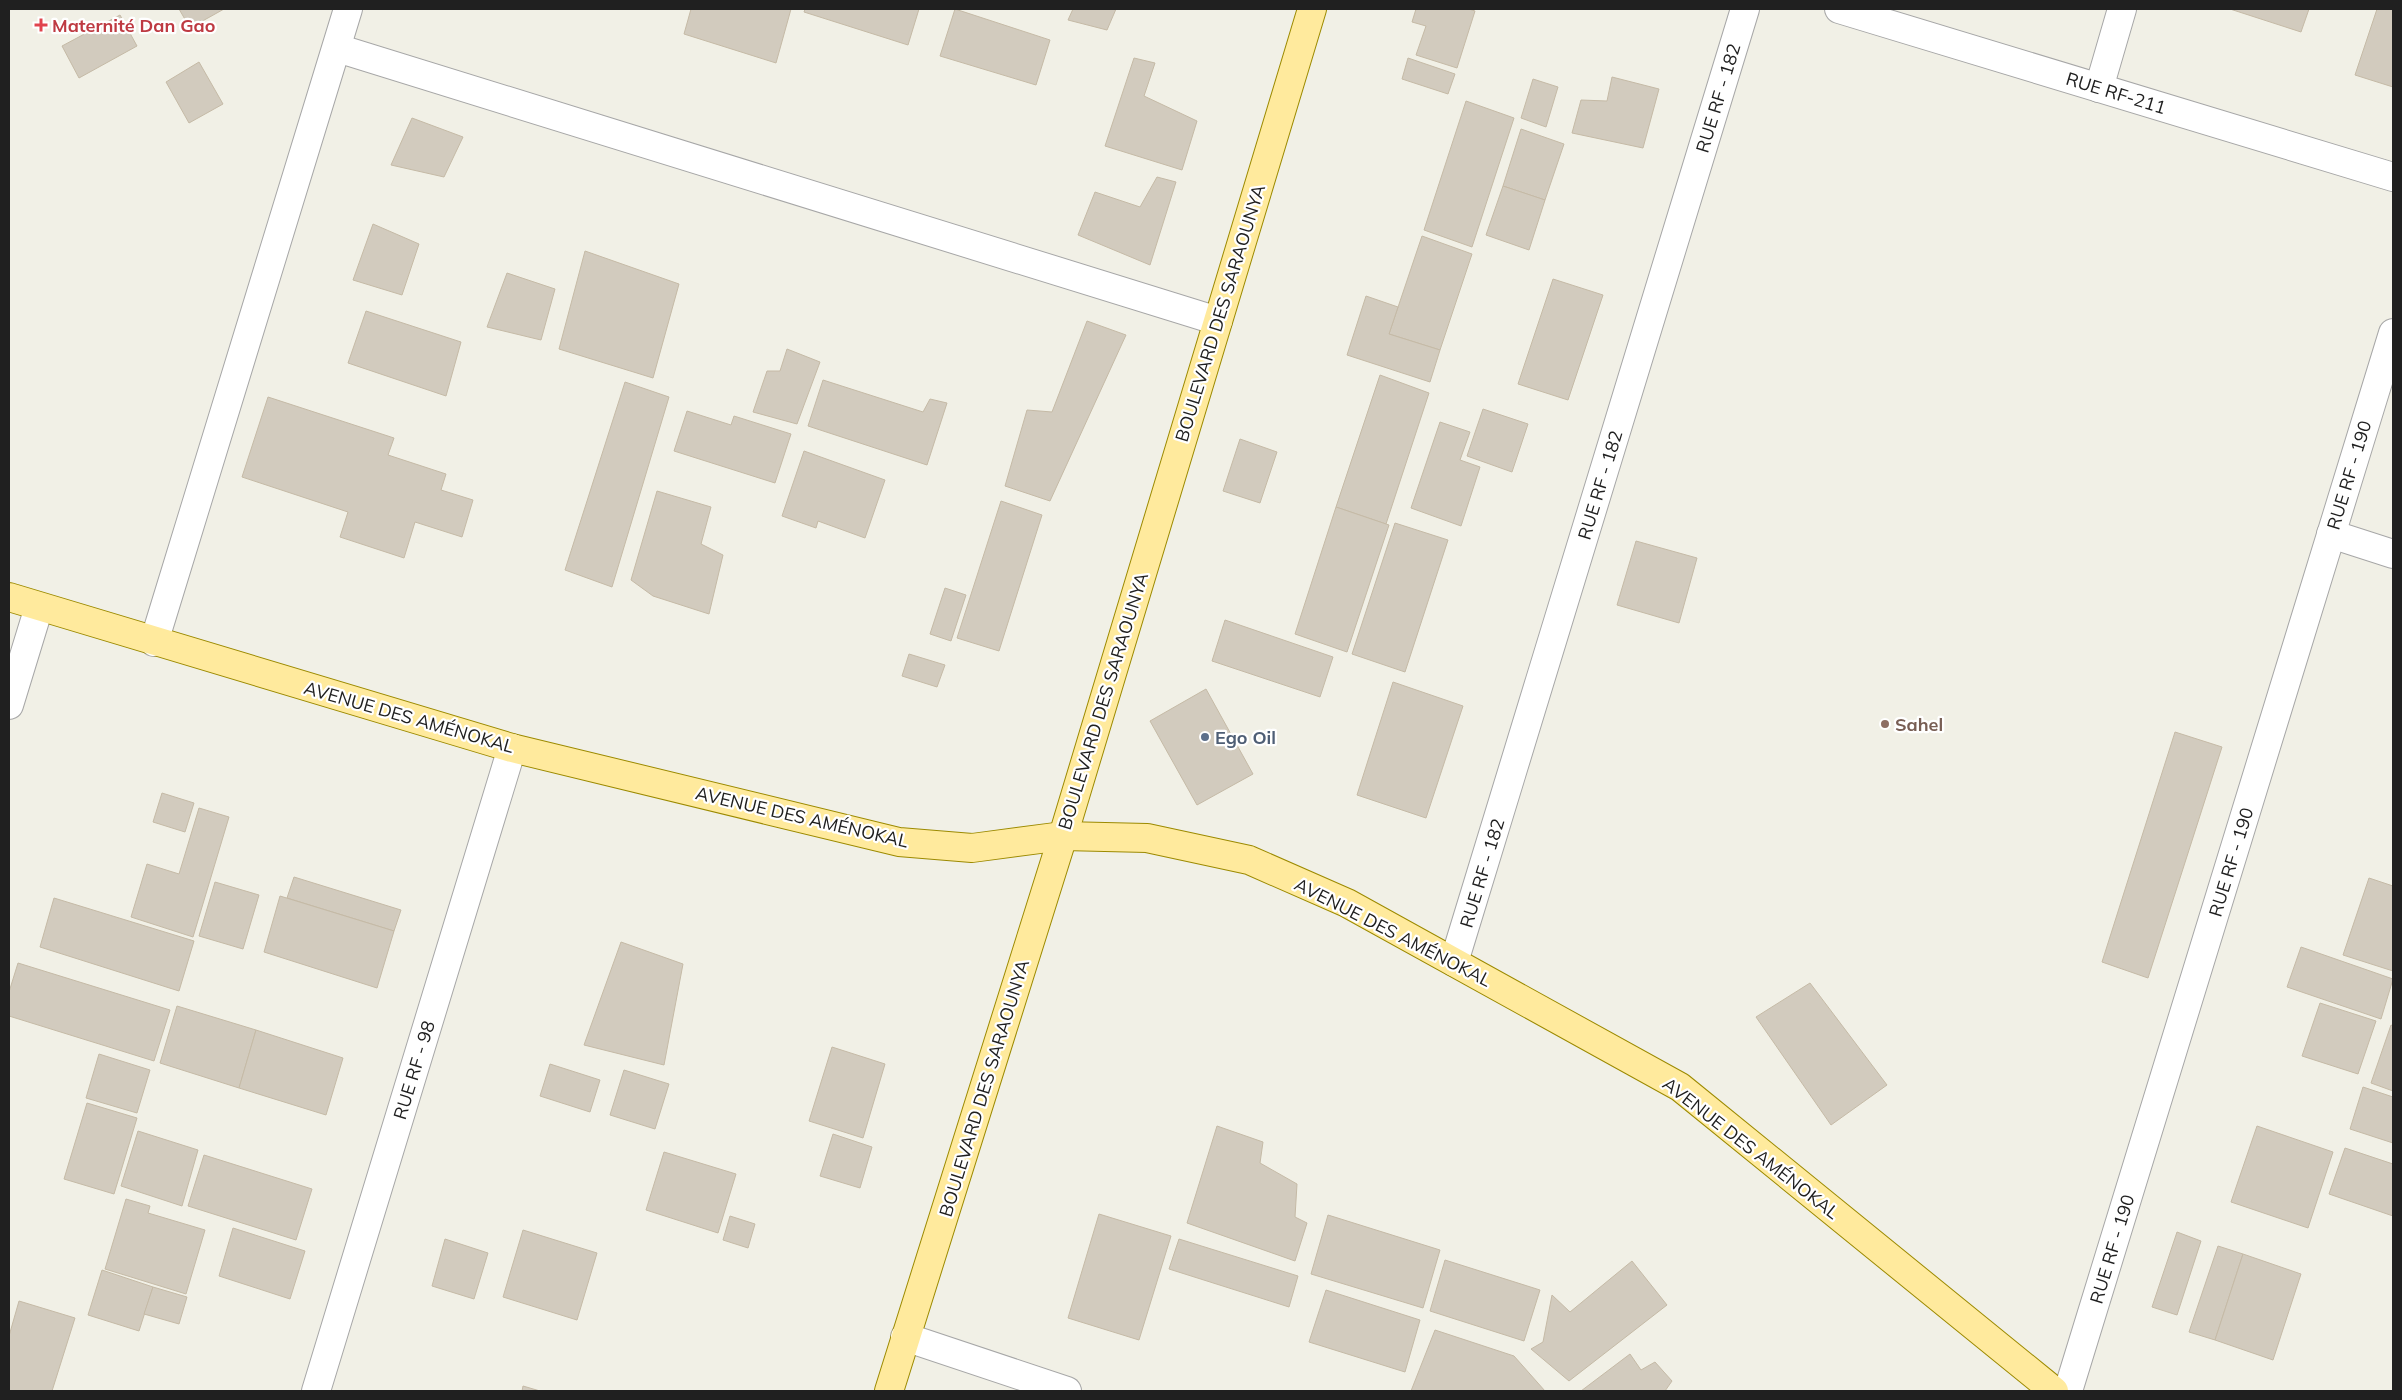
<svg xmlns="http://www.w3.org/2000/svg" width="2402" height="1400" font-family="Mulish,sans-serif">
	<style>
		.building { fill: #d2cbbe; stroke: #c5baa6 }
		.lines { fill: none; stroke-linecap: round; stroke-linejoin: round }
		.minor-casing { stroke: #a7a7a7; stroke-width: 30 }
		.major-casing { stroke: #9c8a00; stroke-width: 30 }
		.minor { stroke: #fff; stroke-width: 28 }
		.major { stroke: #ffea9d; stroke-width: 28 }
		.health-dot { fill: #e0444e; stroke: #fff; stroke-width: 2 }
		.education-dot { fill: #8d6e63; stroke: #fff; stroke-width: 2 }
		.service-dot { fill: #5c6f8a; stroke: #fff; stroke-width: 2 }
		.labels { text-anchor: middle; dominant-baseline: central; stroke-width: 4.5; stroke-linejoin: round; paint-order: stroke }
		.health-label { font-size: 18px; font-weight: bold; fill: #be3a42; stroke: #fff; text-anchor: start }
		.street-label { font-size: 18px; fill: #202020; stroke: #fff }
		.education-label { font-size: 18px; font-weight: bold; fill: #785e54; stroke: #fff; text-anchor: start }
		.service-label { font-size: 18px; font-weight: bold; fill: #4e5e75; stroke: #fff; text-anchor: start }
	</style>
	<rect width="100%" height="100%" fill="#f1f0e6"/>
	<g class="building">
		<path d="M 179,9 L 224,9 L 190,28 Z"/>
		<path d="M 691,9 L 791,9 L 776,63 L 684,34 Z"/>
		<path d="M 805,9 L 919,9 L 908,45 L 804,12 Z"/>
		<path d="M 955,9 L 1050,40 L 1036,85 L 940,56 Z"/>
		<path d="M 1073,9 L 1116,9 L 1107,30 L 1068,20 Z"/>
		<path d="M 1416,9 L 1469,9 L 1475,11 L 1457,68 L 1416,55 L 1426,26 L 1412,22 Z"/>
		<path d="M 2230,9 L 2309,9 L 2301,32 Z"/>
		<path d="M 2377,9 L 2393,9 L 2393,87 L 2355,75 Z"/>
		<path d="M 120,15 L 137,46 L 79,78 L 62,46 Z"/>
		<path d="M 1134,58 L 1155,63 L 1144,96 L 1197,121 L 1182,170 L 1105,146 Z"/>
		<path d="M 1408,58 L 1455,74 L 1448,94 L 1402,79 Z"/>
		<path d="M 199,62 L 223,104 L 189,123 L 166,82 Z"/>
		<path d="M 1612,77 L 1659,89 L 1643,148 L 1572,133 L 1581,100 L 1607,101 Z"/>
		<path d="M 1533,79 L 1558,87 L 1546,127 L 1521,118 Z"/>
		<path d="M 1466,101 L 1514,118 L 1472,247 L 1424,230 Z"/>
		<path d="M 412,118 L 463,137 L 444,177 L 391,165 Z"/>
		<path d="M 1521,129 L 1564,144 L 1545,200 L 1503,186 Z"/>
		<path d="M 1157,177 L 1176,182 L 1150,265 L 1078,235 L 1095,192 L 1140,207 Z"/>
		<path d="M 1503,186 L 1545,200 L 1529,250 L 1486,235 Z"/>
		<path d="M 373,224 L 419,244 L 402,295 L 353,280 Z"/>
		<path d="M 1422,236 L 1472,254 L 1440,350 L 1389,334 Z"/>
		<path d="M 585,251 L 679,284 L 653,378 L 559,349 Z"/>
		<path d="M 507,273 L 555,289 L 541,340 L 487,327 Z"/>
		<path d="M 1553,279 L 1603,295 L 1568,400 L 1518,384 Z"/>
		<path d="M 1366,296 L 1398,307 L 1389,334 L 1440,350 L 1430,382 L 1347,355 Z"/>
		<path d="M 366,311 L 461,342 L 446,396 L 348,363 Z"/>
		<path d="M 1087,321 L 1126,335 L 1050,501 L 1005,486 L 1027,410 L 1052,412 Z"/>
		<path d="M 787,349 L 820,362 L 797,424 L 753,412 L 767,371 L 780,371 Z"/>
		<path d="M 1380,375 L 1429,393 L 1386,524 L 1336,507 Z"/>
		<path d="M 823,380 L 923,412 L 930,399 L 947,403 L 927,465 L 808,426 Z"/>
		<path d="M 625,382 L 669,397 L 612,587 L 565,570 Z"/>
		<path d="M 268,397 L 394,438 L 388,455 L 446,474 L 441,490 L 473,500 L 462,537 L 415,522 L 404,558 L 340,537 L 348,512 L 242,477 Z"/>
		<path d="M 1483,409 L 1528,424 L 1512,472 L 1467,456 Z"/>
		<path d="M 687,411 L 731,425 L 734,416 L 791,434 L 775,483 L 674,451 Z"/>
		<path d="M 1440,422 L 1470,432 L 1460,460 L 1480,467 L 1461,526 L 1411,508 Z"/>
		<path d="M 1240,439 L 1277,452 L 1260,503 L 1223,491 Z"/>
		<path d="M 804,451 L 885,480 L 865,538 L 818,521 L 816,528 L 782,516 Z"/>
		<path d="M 657,491 L 711,507 L 701,544 L 723,555 L 709,614 L 653,596 L 631,580 Z"/>
		<path d="M 1001,501 L 1042,515 L 999,651 L 957,638 Z"/>
		<path d="M 1336,507 L 1389,525 L 1347,652 L 1295,634 Z"/>
		<path d="M 1395,523 L 1448,540 L 1405,672 L 1352,654 Z"/>
		<path d="M 1636,541 L 1697,558 L 1679,623 L 1617,605 Z"/>
		<path d="M 945,588 L 966,595 L 951,641 L 930,634 Z"/>
		<path d="M 1225,620 L 1333,657 L 1320,697 L 1212,661 Z"/>
		<path d="M 909,654 L 945,665 L 937,687 L 902,676 Z"/>
		<path d="M 1393,682 L 1463,706 L 1426,818 L 1357,795 Z"/>
		<path d="M 1206,689 L 1253,774 L 1197,805 L 1150,721 Z"/>
		<path d="M 2175,732 L 2222,747 L 2148,978 L 2102,962 Z"/>
		<path d="M 162,793 L 194,803 L 185,832 L 153,822 Z"/>
		<path d="M 199,808 L 229,817 L 193,937 L 131,917 L 147,864 L 179,874 Z"/>
		<path d="M 294,877 L 401,910 L 394,931 L 287,898 Z"/>
		<path d="M 2369,878 L 2393,886 L 2393,971 L 2343,955 Z"/>
		<path d="M 215,882 L 259,895 L 243,949 L 199,936 Z"/>
		<path d="M 280,896 L 394,931 L 377,988 L 264,952 Z"/>
		<path d="M 54,898 L 194,941 L 179,991 L 40,947 Z"/>
		<path d="M 621,942 L 683,964 L 664,1065 L 584,1045 Z"/>
		<path d="M 2301,947 L 2393,979 L 2381,1019 L 2287,987 Z"/>
		<path d="M 18,963 L 170,1010 L 154,1061 L 9,1016 L 9,992 Z"/>
		<path d="M 1810,983 L 1887,1085 L 1831,1125 L 1756,1017 Z"/>
		<path d="M 2320,1003 L 2376,1021 L 2358,1074 L 2302,1056 Z"/>
		<path d="M 177,1006 L 256,1030 L 239,1088 L 160,1063 Z"/>
		<path d="M 2391,1025 L 2393,1026 L 2393,1091 L 2371,1083 Z"/>
		<path d="M 256,1030 L 343,1058 L 326,1115 L 239,1088 Z"/>
		<path d="M 832,1047 L 885,1064 L 863,1138 L 809,1121 Z"/>
		<path d="M 99,1054 L 150,1070 L 137,1113 L 86,1098 Z"/>
		<path d="M 550,1064 L 600,1080 L 590,1112 L 540,1096 Z"/>
		<path d="M 624,1070 L 669,1084 L 655,1129 L 610,1115 Z"/>
		<path d="M 2363,1087 L 2393,1097 L 2393,1143 L 2350,1129 Z"/>
		<path d="M 87,1103 L 137,1118 L 114,1194 L 64,1179 Z"/>
		<path d="M 1217,1126 L 1263,1142 L 1260,1163 L 1297,1184 L 1295,1217 L 1307,1223 L 1295,1261 L 1187,1223 Z"/>
		<path d="M 2257,1126 L 2333,1152 L 2308,1228 L 2231,1202 Z"/>
		<path d="M 138,1131 L 198,1150 L 182,1206 L 121,1186 Z"/>
		<path d="M 833,1134 L 872,1147 L 860,1188 L 820,1176 Z"/>
		<path d="M 2345,1148 L 2393,1164 L 2393,1216 L 2329,1194 Z"/>
		<path d="M 664,1152 L 736,1174 L 718,1233 L 646,1210 Z"/>
		<path d="M 204,1155 L 312,1189 L 296,1240 L 188,1206 Z"/>
		<path d="M 126,1199 L 150,1206 L 148,1213 L 205,1230 L 186,1294 L 105,1269 Z"/>
		<path d="M 1099,1214 L 1171,1236 L 1139,1340 L 1068,1318 Z"/>
		<path d="M 1328,1215 L 1440,1250 L 1423,1308 L 1311,1274 Z"/>
		<path d="M 730,1216 L 755,1224 L 748,1248 L 723,1240 Z"/>
		<path d="M 233,1228 L 305,1251 L 290,1299 L 219,1276 Z"/>
		<path d="M 523,1230 L 597,1253 L 577,1320 L 503,1297 Z"/>
		<path d="M 2177,1232 L 2201,1241 L 2177,1315 L 2152,1307 Z"/>
		<path d="M 445,1239 L 488,1253 L 474,1299 L 432,1286 Z"/>
		<path d="M 1179,1239 L 1298,1276 L 1289,1307 L 1169,1269 Z"/>
		<path d="M 2218,1246 L 2243,1254 L 2215,1340 L 2189,1332 Z"/>
		<path d="M 2243,1254 L 2301,1274 L 2273,1360 L 2215,1340 Z"/>
		<path d="M 1445,1260 L 1540,1290 L 1524,1341 L 1430,1311 Z"/>
		<path d="M 1632,1261 L 1667,1305 L 1569,1381 L 1531,1349 L 1543,1342 L 1552,1295 L 1570,1312 Z"/>
		<path d="M 102,1270 L 153,1287 L 139,1331 L 88,1315 Z"/>
		<path d="M 153,1287 L 187,1297 L 179,1324 L 144,1314 Z"/>
		<path d="M 1326,1290 L 1420,1320 L 1405,1372 L 1309,1342 Z"/>
		<path d="M 19,1301 L 75,1318 L 52,1391 L 9,1391 L 9,1336 Z"/>
		<path d="M 1435,1330 L 1514,1356 L 1545,1391 L 1411,1391 Z"/>
		<path d="M 1630,1354 L 1641,1370 L 1655,1362 L 1672,1381 L 1665,1391 L 1581,1391 Z"/>
		<path d="M 523,1386 L 540,1391 L 522,1391 Z"/>
	</g>
	<g class="lines">
		<g class="minor-casing">
			<g id="minor">
				<path d="M 1839,9 L 2393,177"/>
				<path d="M 337,48 L 1218,321"/>
				<path d="M 2099,88 L 2122,9"/>
				<path d="M 2331,534 L 2393,554"/>
				<path d="M 154,642 L 348,9"/>
				<path d="M 9,705 L 39,607"/>
				<path d="M 1454,962 L 1745,9"/>
				<path d="M 905,1337 L 1067,1391"/>
				<path d="M 316,1391 L 512,748"/>
				<path d="M 2068,1391 L 2393,333"/>
			</g>
		</g>
		<g class="major-casing">
			<g id="major">
				<path d="M 9,597 L 512,748 L 899,842 L 972,848 L 1063,836 L 1147,838 L 1249,860 L 1347,903 L 1680,1087 L 2054,1391"/>
				<path d="M 889,1391 L 1063,836 L 1312,9"/>
			</g>
		</g>
		<use href="#minor" class="minor"/>
		<use href="#major" class="major"/>
	</g>
	<path class="health-dot" d="M38.5 17.5h5v5h5v5h-5v5h-5v-5h-5v-5h5z"/>
	<circle class="education-dot" cx="1885" cy="724" r="5"/>
	<circle class="service-dot" cx="1205" cy="737" r="5"/>
	<g class="labels">
		<g class="health-label">
			<text x="52" y="25">Maternité Dan Gao</text>
		</g>
		<g class="street-label">
			<text transform="translate(2116 93) rotate(17)">RUE RF-211</text>
			<text transform="translate(1718 98) rotate(-73)">RUE RF - 182</text>
			<text transform="translate(1220 313) rotate(-73)">BOULEVARD DES SARAOUNYA</text>
			<text transform="translate(2349 475) rotate(-73)">RUE RF - 190</text>
			<text transform="translate(1600 485) rotate(-73)">RUE RF - 182</text>
			<text transform="translate(1103 701) rotate(-73)">BOULEVARD DES SARAOUNYA</text>
			<text transform="translate(409 717) rotate(16)">AVENUE DES AMÉNOKAL</text>
			<text transform="translate(802 817) rotate(13)">AVENUE DES AMÉNOKAL</text>
			<text transform="translate(2231 862) rotate(-73)">RUE RF - 190</text>
			<text transform="translate(1482 873) rotate(-73)">RUE RF - 182</text>
			<text transform="translate(1393 932) rotate(27)">AVENUE DES AMÉNOKAL</text>
			<text transform="translate(414 1070) rotate(-73)">RUE RF - 98</text>
			<text transform="translate(984 1088) rotate(-73)">BOULEVARD DES SARAOUNYA</text>
			<text transform="translate(1751 1148) rotate(38)">AVENUE DES AMÉNOKAL</text>
			<text transform="translate(2112 1249) rotate(-73)">RUE RF - 190</text>
		</g>
		<g class="education-label">
			<text x="1895" y="724">Sahel</text>
		</g>
		<g class="service-label">
			<text x="1215" y="737">Ego Oil</text>
		</g>
	</g>
	<rect width="2402" height="1400" fill="none" stroke="#202020" stroke-width="20"/>
</svg>
